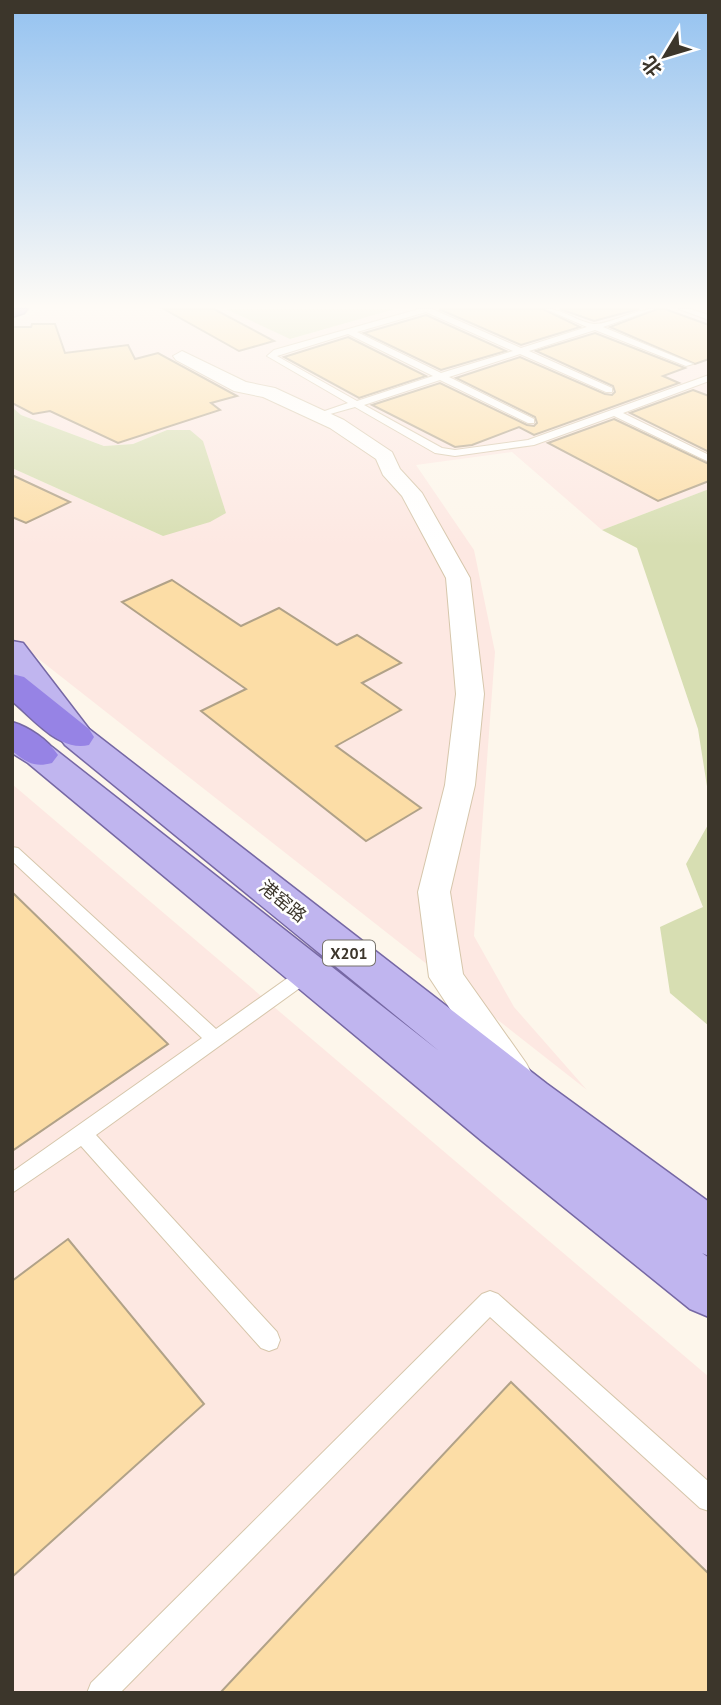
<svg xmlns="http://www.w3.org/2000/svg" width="721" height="1705" font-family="'PT Sans','Noto Sans SC',sans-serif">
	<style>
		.industrial { fill: #fde8e2 }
		.green { fill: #d7deb2 }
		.building { fill: #fcdda6; stroke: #b1a288; stroke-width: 2 }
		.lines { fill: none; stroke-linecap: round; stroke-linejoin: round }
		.lane-casing { stroke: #d6c6ab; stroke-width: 2 }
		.street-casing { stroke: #d6c6ab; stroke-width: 2 }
		.primary-casing { stroke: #7668a4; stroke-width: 3 }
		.highway-casing { stroke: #7668a4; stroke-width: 3 }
		.lane { fill: #fff; fill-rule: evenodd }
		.street { fill: #fff; fill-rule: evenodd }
		.primary { fill: #c0b5ef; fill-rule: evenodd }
		.highway { fill: #9683e5; fill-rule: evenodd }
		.labels { text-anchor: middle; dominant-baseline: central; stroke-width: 5; stroke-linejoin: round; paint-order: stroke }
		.shield { fill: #fff; stroke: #76726b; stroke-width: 2 }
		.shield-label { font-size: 16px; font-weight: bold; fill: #3c362b }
		.street-label { font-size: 18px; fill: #3c362b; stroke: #fff }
	</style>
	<rect width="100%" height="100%" fill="#fdf6eb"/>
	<g class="industrial">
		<path d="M 47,309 L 226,309 L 291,339 L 395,309 L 709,309 L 709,489 L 602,530 L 512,452 L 416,465 L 474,550 L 495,652 L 474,936 L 514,1007 L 587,1090 L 12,638 L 12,468 L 163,536 L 167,430 L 133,444 L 104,446 L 21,415 L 12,407 L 12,322 Z"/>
		<path d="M 12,784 L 709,1377 L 709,1693 L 12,1693 Z"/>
	</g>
	<g class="green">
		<path d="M 226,309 L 395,309 L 290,339 Z"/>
		<path d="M 12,407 L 21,415 L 104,446 L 133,444 L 167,430 L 190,430 L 203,441 L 226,513 L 210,522 L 163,536 L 12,468 Z"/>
		<path d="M 709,489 L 709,799 L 698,729 L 637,548 L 602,530 Z"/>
		<path d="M 709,823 L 709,1026 L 670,993 L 660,927 L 703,907 L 686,864 Z"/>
	</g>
	<g class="building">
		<path d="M 164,309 L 214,309 L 274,341 L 239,351 Z"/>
		<path d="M 439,309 L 543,309 L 580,327 L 521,345 Z"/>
		<path d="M 560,309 L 639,309 L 594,321 Z"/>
		<path d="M 657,309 L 665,309 L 709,325 L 709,359 L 695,364 L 610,327 Z"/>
		<path d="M 426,315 L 506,351 L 441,370 L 364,333 Z"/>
		<path d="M 32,324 L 55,324 L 65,353 L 128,345 L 135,359 L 158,353 L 237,396 L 211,403 L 220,410 L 118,443 L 50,411 L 33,414 L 12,403 L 12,327 L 31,327 Z"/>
		<path d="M 595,333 L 685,368 L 663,376 L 679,383 L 534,435 L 519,427 L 472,445 L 455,447 L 372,405 L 440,383 L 527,425 L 534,426 L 537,423 L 535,417 L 456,378 L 520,357 L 605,394 L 612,395 L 615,392 L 613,386 L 536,351 Z"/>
		<path d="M 348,337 L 426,376 L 359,398 L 284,357 Z"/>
		<path d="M 693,390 L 709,396 L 709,452 L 630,413 Z"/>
		<path d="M 614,419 L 709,464 L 709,481 L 658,501 L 548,443 Z"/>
		<path d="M 12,475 L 70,502 L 26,523 L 12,517 Z"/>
		<path d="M 172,580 L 241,626 L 279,608 L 337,645 L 357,635 L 401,663 L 362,683 L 401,710 L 336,746 L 421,808 L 366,841 L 201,711 L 246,689 L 122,602 Z"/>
		<path d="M 12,892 L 168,1044 L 12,1151 Z"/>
		<path d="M 68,1239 L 204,1404 L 12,1577 L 12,1281 Z"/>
		<path d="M 511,1382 L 709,1574 L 709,1693 L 220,1693 Z"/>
	</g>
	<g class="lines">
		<g class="lane-casing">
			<g id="lane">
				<path d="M 419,309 L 432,309 L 521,348 L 587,327 L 546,309 C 564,309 577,322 594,324 C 608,325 635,309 654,309 L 603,327 L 693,364 L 686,366 L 595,330 L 529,351 L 612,388 L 612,392 L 606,392 L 520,354 L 449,377 L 534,419 L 534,423 L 528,423 L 440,380 L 364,405 L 442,448 L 455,450 L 528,440 L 709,375 L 709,381 L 623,413 L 709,455 L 709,462 L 614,416 L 534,445 L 455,456 L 435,453 L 355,407 L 316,418 L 316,414 L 348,403 L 267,356 L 274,350 ZM 426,312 L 513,351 L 441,373 L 357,332 ZM 348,334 L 433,376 L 357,401 L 277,356 Z"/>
				<path d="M 679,309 L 690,309 L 709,315 L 709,320 Z"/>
				<path d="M 12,847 L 18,848 L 216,1029 L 303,967 L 315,967 L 318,972 L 315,977 L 96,1135 L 277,1332 L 280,1340 L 277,1348 L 269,1351 L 261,1348 L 81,1146 L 12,1193 L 12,1172 L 202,1038 L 12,861 Z"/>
				<path d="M 490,1291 L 498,1294 L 709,1482 L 709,1511 L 700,1508 L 490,1317 L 120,1693 L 87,1693 L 91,1683 L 482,1294 Z"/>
			</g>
		</g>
		<g class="street-casing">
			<path id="street" d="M 182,351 L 246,382 L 275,388 L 344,420 L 392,452 L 400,469 L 422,493 L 470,578 L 484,694 L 475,785 L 450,892 L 463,974 L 526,1063 L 532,1074 L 526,1085 L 513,1090 L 500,1085 L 429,977 L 418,892 L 445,785 L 456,694 L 446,578 L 402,496 L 383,475 L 376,459 L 330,428 L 263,397 L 234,391 L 176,360 L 173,356 Z"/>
		</g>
		<g class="primary-casing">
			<path id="primary" d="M 12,641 L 23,643 L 89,729 L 547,1084 L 709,1202 L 709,1256 L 702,1253 L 709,1258 L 709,1317 L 690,1309 L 482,1141 L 28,763 L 12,753 L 12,727 L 24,730 L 52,747 L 439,1051 L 65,745 L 12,672 Z"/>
		</g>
		<g class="highway-casing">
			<g id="highway">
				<path d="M 12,309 L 27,309 L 24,313 L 12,317 Z"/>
				<path d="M 12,674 L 24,677 L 89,729 L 94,737 L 89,745 C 59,752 34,719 12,701 Z"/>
				<path d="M 12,722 C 29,727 48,740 58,755 L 52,763 C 34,768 26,762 12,751 Z"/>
			</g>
		</g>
		<use href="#lane" class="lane"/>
		<use href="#street" class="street"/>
		<use href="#primary" class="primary"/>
		<use href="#highway" class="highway"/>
	</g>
	<linearGradient id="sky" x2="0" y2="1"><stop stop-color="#94c2f0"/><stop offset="0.56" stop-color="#fefbf6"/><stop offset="1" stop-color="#fefbf6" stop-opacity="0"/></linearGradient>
	<rect width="721" height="547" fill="url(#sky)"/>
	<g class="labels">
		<rect class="shield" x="323" y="940.5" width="52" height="25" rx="5"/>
		<g class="shield-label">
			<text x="349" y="953">X201</text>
		</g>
		<g class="street-label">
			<text transform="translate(283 901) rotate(39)">港窑路</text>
		</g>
	</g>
	<rect width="721" height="1705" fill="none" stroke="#3c362b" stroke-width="28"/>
	<g transform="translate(665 56) rotate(232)" stroke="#ffffff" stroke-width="5" paint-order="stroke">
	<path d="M0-5L12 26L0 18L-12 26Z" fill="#3c362b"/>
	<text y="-10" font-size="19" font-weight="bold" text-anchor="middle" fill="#3c362b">北</text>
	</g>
</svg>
